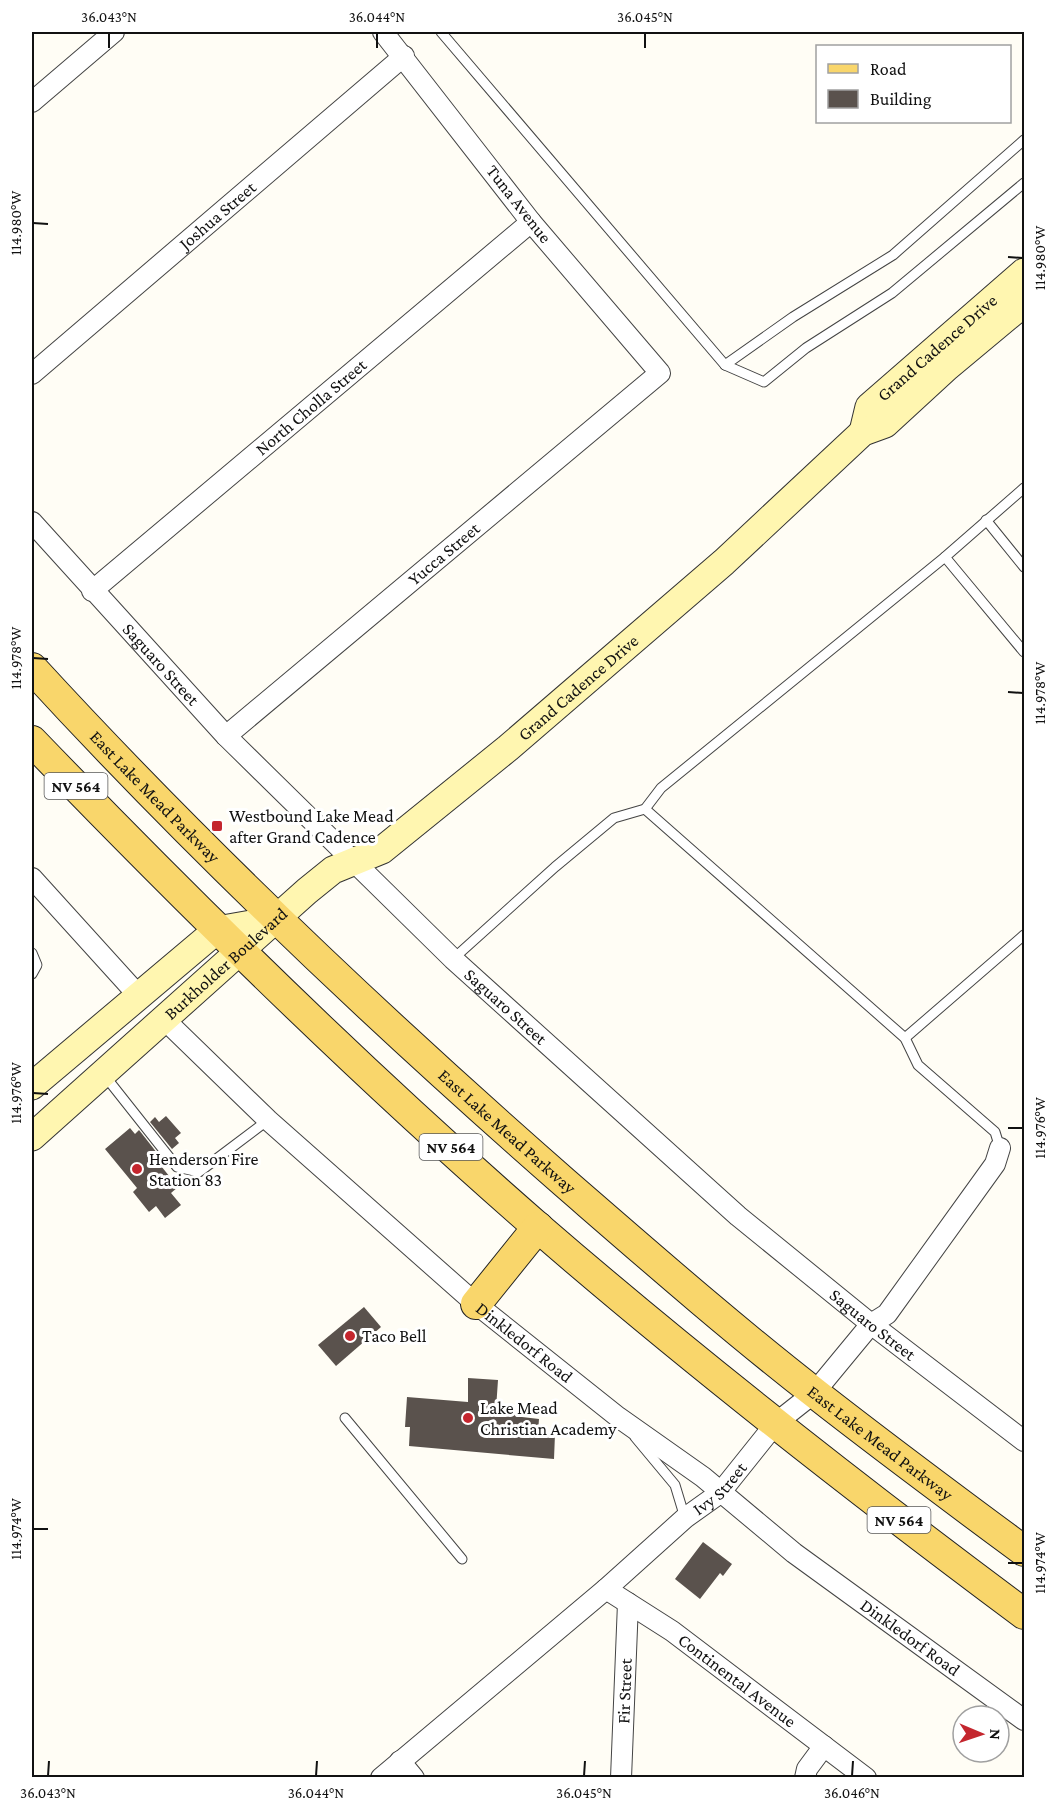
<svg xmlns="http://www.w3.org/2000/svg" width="1056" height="1809" font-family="'Crimson Pro',serif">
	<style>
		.building { fill: #5a524d }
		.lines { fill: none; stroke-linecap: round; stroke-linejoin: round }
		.service-casing { stroke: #444; stroke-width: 11 }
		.minor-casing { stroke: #444; stroke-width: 22 }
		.secondary-casing { stroke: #333; stroke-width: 29 }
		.primary-casing { stroke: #222; stroke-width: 32 }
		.service { stroke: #fff; stroke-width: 9 }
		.minor { stroke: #fff; stroke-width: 20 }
		.secondary { stroke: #fff6b0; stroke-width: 27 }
		.primary { stroke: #f9d66b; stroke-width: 30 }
		.ticks { fill: none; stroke: #111; stroke-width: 2 }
		.poi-dot { fill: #c4262e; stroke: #fff; stroke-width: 2 }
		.labels { text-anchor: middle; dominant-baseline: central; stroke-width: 6; stroke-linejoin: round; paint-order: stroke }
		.shield { fill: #fff; stroke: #585858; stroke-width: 1.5 }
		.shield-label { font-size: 16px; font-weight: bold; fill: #111 }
		.street-label { font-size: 18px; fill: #111; stroke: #fff }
		.poi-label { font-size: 18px; fill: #111; stroke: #fff; text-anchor: start }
		.neatline { fill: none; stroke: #111; stroke-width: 2 }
		.ticks-label { font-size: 15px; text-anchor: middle; fill: #111 }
	</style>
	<rect width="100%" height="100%" fill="#fffdf5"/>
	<g class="building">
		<path d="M 166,1116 L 181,1133 L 175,1138 L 179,1143 L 172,1149 L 150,1122 L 155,1117 L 159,1122 Z"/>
		<path d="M 130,1128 L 135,1134 L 139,1130 L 161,1158 L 157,1161 L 178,1187 L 171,1193 L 181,1205 L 165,1218 L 156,1206 L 149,1212 L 133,1192 L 137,1188 L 105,1149 Z"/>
		<path d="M 364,1307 L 381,1327 L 336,1366 L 318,1345 Z"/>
		<path d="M 468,1378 L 498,1380 L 496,1409 L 522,1411 L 522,1417 L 539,1419 L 538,1432 L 555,1434 L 554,1459 L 409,1446 L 410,1427 L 405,1427 L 407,1397 L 468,1402 Z"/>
		<path d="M 703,1542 L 732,1564 L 723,1576 L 720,1573 L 700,1599 L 675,1579 Z"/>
	</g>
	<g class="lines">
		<g class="service-casing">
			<g id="service">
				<path d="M 441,32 L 725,365 L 764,382 L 806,348 L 892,293 L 1024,183"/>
				<path d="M 725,365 L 793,317 L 893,255 L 1024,140"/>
				<path d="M 986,520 L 1024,567"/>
				<path d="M 945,557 L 1024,652"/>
				<path d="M 645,809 L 905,1038 L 918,1065 L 995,1132 L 1000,1148"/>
				<path d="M 32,953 L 37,965 L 32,974"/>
				<path d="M 453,959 L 555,867 L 614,818 L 645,809 L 661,788 L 945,557 L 1024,488"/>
				<path d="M 905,1038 L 1024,935"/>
				<path d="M 105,1076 L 177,1167 L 199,1172 L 268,1120"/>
				<path d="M 345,1418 L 462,1559"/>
				<path d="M 635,1437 L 675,1485 L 685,1518"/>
			</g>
		</g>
		<g class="minor-casing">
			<g id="minor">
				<path d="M 32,102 L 114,32"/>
				<path id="s1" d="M 32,374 L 404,56"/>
				<path id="s2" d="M 32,522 L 226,736 L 453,959 L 738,1216 L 871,1324 L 1024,1441"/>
				<path id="s3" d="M 92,591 L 531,222"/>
				<path id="s4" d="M 226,736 L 660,373 L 531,222 L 383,32"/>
				<path d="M 32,878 L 138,995"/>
				<path id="s5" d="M 165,1020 L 268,1120 L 476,1304 L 618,1417 L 703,1477 L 794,1553 L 1024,1720"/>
				<path id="s6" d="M 606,1589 L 672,1631 L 866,1778"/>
				<path d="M 400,1761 L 414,1778"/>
				<path id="s7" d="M 381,1778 L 606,1589 L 685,1518 L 720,1493 L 776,1423 L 814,1393 L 871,1324 L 887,1314 L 995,1164 L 1000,1148"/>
				<path id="s8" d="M 621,1778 L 628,1603"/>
				<path d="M 805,1778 L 807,1769 L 824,1746"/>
			</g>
		</g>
		<g class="secondary-casing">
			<g id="secondary">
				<path id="s9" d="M 863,432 L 869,407 L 1024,272"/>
				<path d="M 32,1086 L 217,930 L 275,920"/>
				<path id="s10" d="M 32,1137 L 307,891 L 333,870 L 382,850 L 508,748 L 724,562 L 863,432 L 885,424 L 947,367 L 1024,303"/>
			</g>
		</g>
		<g class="primary-casing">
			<g id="primary">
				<path id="s11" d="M 32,668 C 199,850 379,1020 565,1183 C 648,1255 730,1327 816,1394 C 885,1448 955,1500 1024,1551"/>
				<path d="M 32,741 C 195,910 363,1075 540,1229 C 696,1364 859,1491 1024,1614"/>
				<path d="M 476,1304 L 538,1227"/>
			</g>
		</g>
		<use href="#service" class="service"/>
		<use href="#minor" class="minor"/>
		<use href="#secondary" class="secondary"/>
		<use href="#primary" class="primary"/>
	</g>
	<path class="ticks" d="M 109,48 L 109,33M 377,48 L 377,33M 645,48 L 645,33M 33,223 L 48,224M 1008,257 L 1023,258M 33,658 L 48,659M 1008,692 L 1023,693M 33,1093 L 48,1094M 1008,1128 L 1023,1128M 33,1529 L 48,1529M 1008,1563 L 1023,1563M 48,1776 L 49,1761M 316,1776 L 317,1761M 584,1776 L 585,1761M 852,1776 L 853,1761"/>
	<g class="poi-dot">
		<rect x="211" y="820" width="12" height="12" rx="3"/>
		<circle cx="137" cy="1169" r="6"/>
		<circle cx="350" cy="1336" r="6"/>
		<circle cx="468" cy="1418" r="6"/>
	</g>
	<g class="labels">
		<g class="shield">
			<rect x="44.5" y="773" width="63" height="26" rx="4.5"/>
			<rect x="419.5" y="1134" width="63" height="26" rx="4.5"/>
			<rect x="867.5" y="1507" width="63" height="26" rx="4.5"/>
		</g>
		<g class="shield-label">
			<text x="76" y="786">NV 564</text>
			<text x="451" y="1147">NV 564</text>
			<text x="899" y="1520">NV 564</text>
		</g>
		<g class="street-label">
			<text transform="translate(519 204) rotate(52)">Tuna Avenue</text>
			<text stroke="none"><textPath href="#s1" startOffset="244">Joshua Street</textPath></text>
			<text stroke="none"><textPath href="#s9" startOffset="116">Grand Cadence Drive</textPath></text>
			<text stroke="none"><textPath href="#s3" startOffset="286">North Cholla Street</textPath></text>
			<text stroke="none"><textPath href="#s4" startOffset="284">Yucca Street</textPath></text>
			<text stroke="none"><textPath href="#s2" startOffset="192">Saguaro Street</textPath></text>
			<text stroke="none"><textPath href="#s10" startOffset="710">Grand Cadence Drive</textPath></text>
			<text stroke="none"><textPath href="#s11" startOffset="178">East Lake Mead Parkway</textPath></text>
			<text stroke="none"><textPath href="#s10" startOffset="260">Burkholder Boulevard</textPath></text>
			<text stroke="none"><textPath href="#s2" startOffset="678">Saguaro Street</textPath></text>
			<text stroke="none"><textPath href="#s11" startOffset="664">East Lake Mead Parkway</textPath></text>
			<text stroke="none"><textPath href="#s2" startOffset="1164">Saguaro Street</textPath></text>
			<text stroke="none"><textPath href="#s5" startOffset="483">Dinkledorf Road</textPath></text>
			<text stroke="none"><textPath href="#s11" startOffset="1150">East Lake Mead Parkway</textPath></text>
			<text stroke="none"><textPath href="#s7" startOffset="446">Ivy Street</textPath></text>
			<text stroke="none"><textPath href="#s5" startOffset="969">Dinkledorf Road</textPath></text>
			<text stroke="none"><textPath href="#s6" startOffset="160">Continental Avenue</textPath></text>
			<text stroke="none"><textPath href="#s8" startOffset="87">Fir Street</textPath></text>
		</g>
		<g class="poi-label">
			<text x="229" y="816">Westbound Lake Mead<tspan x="229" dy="21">after Grand Cadence</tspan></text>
			<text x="149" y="1159">Henderson Fire<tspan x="149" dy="21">Station 83</tspan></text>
			<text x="362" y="1336">Taco Bell</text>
			<text x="480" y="1408">Lake Mead<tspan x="480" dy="21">Christian Academy</tspan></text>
		</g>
	</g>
	<rect width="1056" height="1809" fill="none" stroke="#ffffff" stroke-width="66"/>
	<rect x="816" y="45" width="195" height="78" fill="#ffffff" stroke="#a0a0a0" stroke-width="1.5"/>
	<rect x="828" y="64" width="30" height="9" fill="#f9d66b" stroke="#a0a0a0" stroke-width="1.5"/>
	<text x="870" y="75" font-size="18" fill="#111111">Road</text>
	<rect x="828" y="90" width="30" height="18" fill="#5a524d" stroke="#a0a0a0" stroke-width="1.5"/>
	<text x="870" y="105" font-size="18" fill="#111111">Building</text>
	<g transform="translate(981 1734) rotate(92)"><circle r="28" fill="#ffffff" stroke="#a0a0a0" stroke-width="1.5"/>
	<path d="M0-4.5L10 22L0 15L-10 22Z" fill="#c4262e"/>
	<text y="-9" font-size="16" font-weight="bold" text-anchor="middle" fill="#111111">N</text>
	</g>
	<rect x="33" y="33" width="990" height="1743" class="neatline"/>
	<g class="ticks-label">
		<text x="109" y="22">36.043°N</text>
		<text x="377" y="22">36.044°N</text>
		<text x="645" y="22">36.045°N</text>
		<text transform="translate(16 223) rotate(-90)" y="5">114.980°W</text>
		<text transform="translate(1040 258) rotate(-90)" y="5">114.980°W</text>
		<text transform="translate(16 658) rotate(-90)" y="5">114.978°W</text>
		<text transform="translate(1040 693) rotate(-90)" y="5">114.978°W</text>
		<text transform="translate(16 1093) rotate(-90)" y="5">114.976°W</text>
		<text transform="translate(1040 1128) rotate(-90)" y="5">114.976°W</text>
		<text transform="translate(16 1529) rotate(-90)" y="5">114.974°W</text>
		<text transform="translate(1040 1563) rotate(-90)" y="5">114.974°W</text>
		<text x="48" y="1798">36.043°N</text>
		<text x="316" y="1798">36.044°N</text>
		<text x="584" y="1798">36.045°N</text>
		<text x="852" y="1798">36.046°N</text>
	</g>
</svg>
